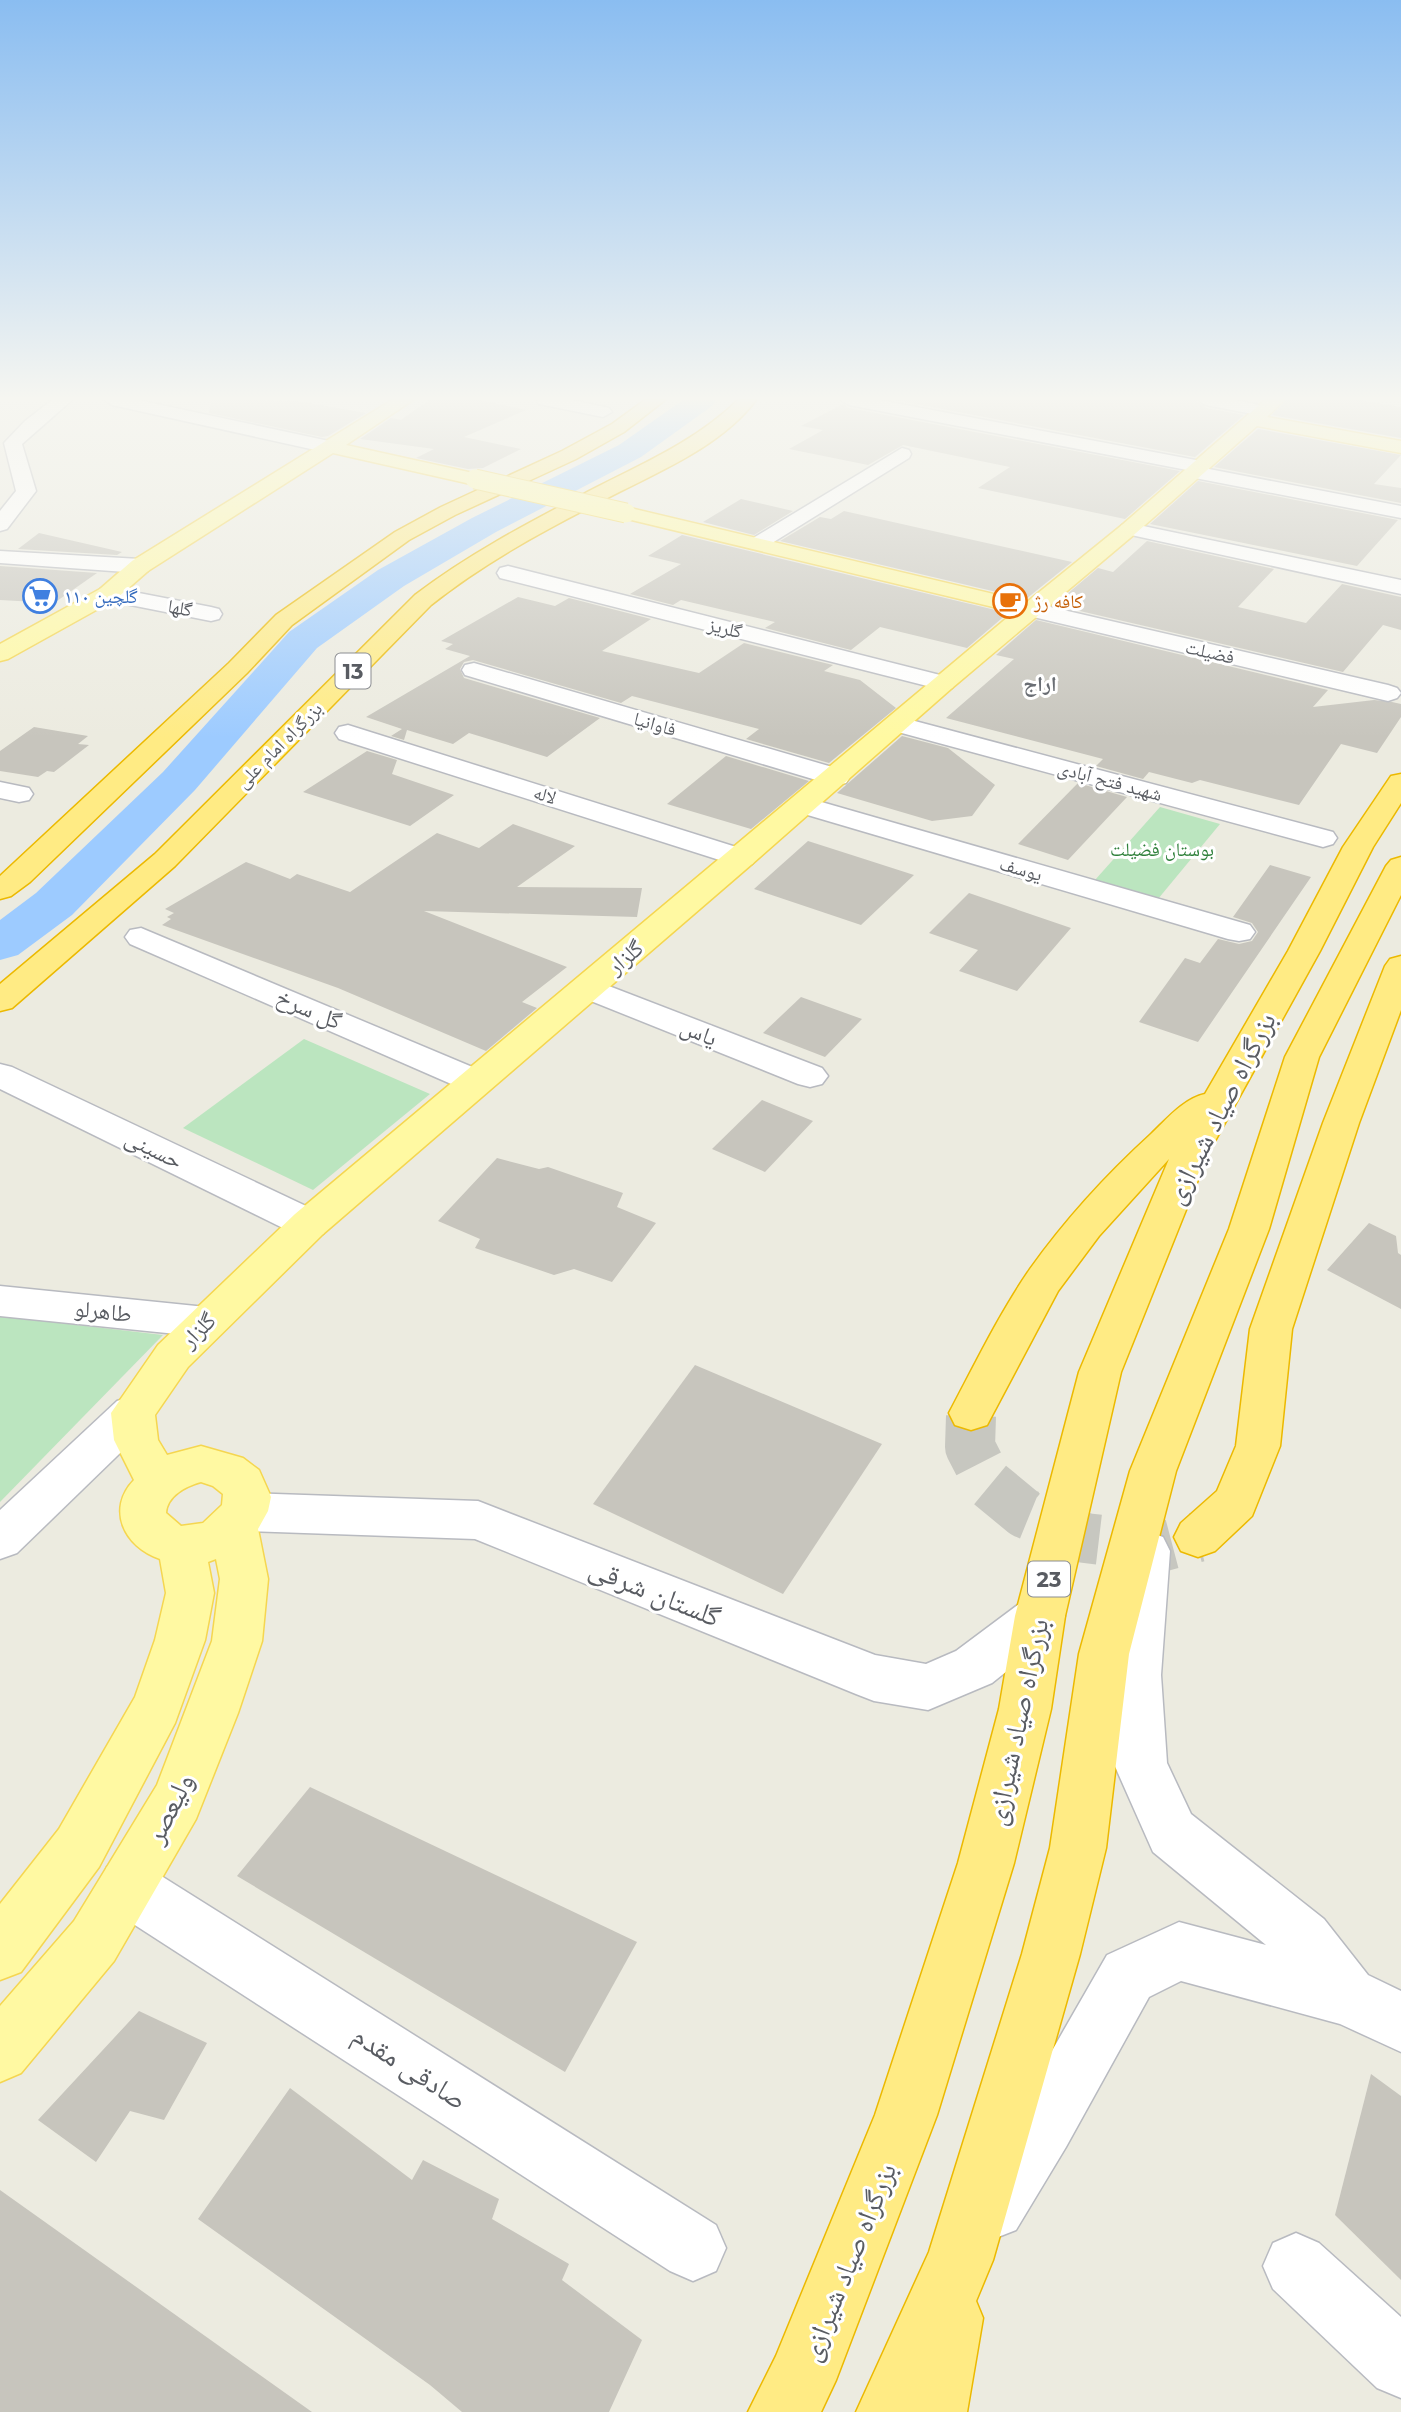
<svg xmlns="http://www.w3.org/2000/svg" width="1401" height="2412" font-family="Montserrat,'Noto Naskh Arabic',sans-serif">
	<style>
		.green { fill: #bbe5bf }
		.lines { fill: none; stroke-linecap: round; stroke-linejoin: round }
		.river { fill: #9dcbff; fill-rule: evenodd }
		.building { fill: #c7c5bd }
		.highway-tunnel-far1 { stroke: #c7c7c0; stroke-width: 39; stroke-dasharray: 39 19; stroke-linecap: butt }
		.highway-tunnel { stroke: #c7c7c0; stroke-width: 50; stroke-dasharray: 50 24; stroke-linecap: butt }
		.minor-casing { stroke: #b8bac0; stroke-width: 3 }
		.major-casing { stroke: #f5d650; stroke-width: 3 }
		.highway-casing { stroke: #ecb900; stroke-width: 3 }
		.minor { fill: #fff; fill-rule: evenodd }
		.major { fill: #fff9a2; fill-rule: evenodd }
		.highway { fill: #ffeb84; fill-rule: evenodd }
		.major-bridge-casing { stroke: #f5d650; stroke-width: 21; stroke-linecap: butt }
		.major-bridge { stroke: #fff9a2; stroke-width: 19 }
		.labels { text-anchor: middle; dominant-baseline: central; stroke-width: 6; stroke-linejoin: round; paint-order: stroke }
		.far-shop-label { font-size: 19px; fill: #366cbe; stroke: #fff; text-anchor: start }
		.far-food-label { font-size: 19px; fill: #c56008; stroke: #fff; text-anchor: start }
		.far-street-label { font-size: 19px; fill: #595c62; stroke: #fff }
		.far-park-label { font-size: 19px; fill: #30813c; stroke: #fff }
		.shield { fill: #fff; stroke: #8b8d91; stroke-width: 2 }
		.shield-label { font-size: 21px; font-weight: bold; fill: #595c62 }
		.far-neighbourhood-label { font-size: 21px; font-weight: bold; fill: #6a6e74; stroke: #fff }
		.street-label { font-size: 23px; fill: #595c62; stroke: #fff }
		.near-street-label { font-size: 28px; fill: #595c62; stroke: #fff }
	</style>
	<rect width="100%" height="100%" fill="#ecebe0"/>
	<g class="green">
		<path d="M 1160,807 L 1220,824 L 1158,899 L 1095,880 Z"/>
		<path d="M 304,1039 L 430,1094 L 313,1190 L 183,1128 Z"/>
		<path d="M 0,1316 L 163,1335 L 0,1502 Z"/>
	</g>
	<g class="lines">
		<path class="river" d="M 683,400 L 716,400 L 712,406 L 641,457 L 496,532 L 404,586 L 317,648 L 195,790 L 72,915 L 18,955 L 0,960 L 0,920 L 36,893 L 163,772 L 289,632 L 378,570 L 472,518 L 619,445 Z"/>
	</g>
	<g class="building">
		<path d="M 211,400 L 298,401 L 366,413 L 328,436 L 322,437 L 209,413 Z"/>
		<path d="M 429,400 L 480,400 L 526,410 L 464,437 L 521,449 L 483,468 L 468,469 L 416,458 L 434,449 L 360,439 L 391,418 L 401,420 Z"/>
		<path d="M 895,400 L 1195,400 L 1206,408 L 1244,415 L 1195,457 Z"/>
		<path d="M 1286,400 L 1360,400 L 1401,407 L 1401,438 L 1272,415 Z"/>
		<path d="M 843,404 L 849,408 L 1180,471 L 1125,519 L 978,488 L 1010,467 L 1000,465 L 903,445 L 868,465 L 789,449 L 823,430 L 801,426 Z"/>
		<path d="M 1258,429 L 1401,455 L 1374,484 L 1401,488 L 1401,503 L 1214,467 Z"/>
		<path d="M 1198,481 L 1398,520 L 1357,566 L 1150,524 Z"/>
		<path d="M 741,499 L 793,511 L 754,535 L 703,522 Z"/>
		<path d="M 844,511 L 924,529 L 1072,562 L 1026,599 L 780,541 L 820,517 L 831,519 Z"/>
		<path d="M 39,533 L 122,552 L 117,555 L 18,549 Z"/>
		<path d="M 682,535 L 1008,613 L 967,648 L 880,627 L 851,650 L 765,628 L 775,622 L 681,600 L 673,605 L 630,594 L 681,564 L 648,556 Z"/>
		<path d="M 1147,541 L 1274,569 L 1238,607 L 1306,623 L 1342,584 L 1401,597 L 1401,630 L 1383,625 L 1343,672 L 1054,605 L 1098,568 L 1113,572 Z"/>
		<path d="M 0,566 L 97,573 L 54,603 L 0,600 Z"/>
		<path d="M 518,597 L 555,606 L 569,598 L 651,619 L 602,651 L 699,673 L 744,643 L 833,665 L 824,671 L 860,680 L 896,708 L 829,763 L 746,739 L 759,729 L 632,696 L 621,703 L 473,660 L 464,662 L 460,669 L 464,678 L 600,718 L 547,757 L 469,733 L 453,744 L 407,730 L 404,740 L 391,736 L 402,729 L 366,717 L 470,656 L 445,649 L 453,644 L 441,641 Z"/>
		<path d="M 1036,620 L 1328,690 L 1313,707 L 1374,700 L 1392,702 L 1401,704 L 1401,717 L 1377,753 L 1341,744 L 1299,805 L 1200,780 L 1192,783 L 1149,772 L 1143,779 L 1096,766 L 1103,759 L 946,718 L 1014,659 L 996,655 Z"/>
		<path d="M 34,727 L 88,736 L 78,744 L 89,745 L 54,772 L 47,771 L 38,777 L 0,771 L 0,751 Z"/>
		<path d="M 902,736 L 948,748 L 995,785 L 972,816 L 932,821 L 837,793 Z"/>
		<path d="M 367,751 L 397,760 L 392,774 L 454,795 L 410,826 L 303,792 Z"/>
		<path d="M 726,756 L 809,781 L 751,829 L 667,804 Z"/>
		<path d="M 1078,783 L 1127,797 L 1068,860 L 1018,844 Z"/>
		<path d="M 513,824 L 575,846 L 517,887 L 642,888 L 637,917 L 424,911 L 567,967 L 522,1002 L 537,1008 L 486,1051 L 338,988 L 162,925 L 171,919 L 167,917 L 174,913 L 165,909 L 246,862 L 290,879 L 297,874 L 350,892 L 437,833 L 479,848 Z"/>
		<path d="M 808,841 L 858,857 L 914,875 L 861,925 L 754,889 Z"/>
		<path d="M 1270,865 L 1311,877 L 1198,1042 L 1139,1022 L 1185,958 L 1200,963 L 1218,939 L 1239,944 L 1252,941 L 1258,932 L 1252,923 L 1233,917 Z"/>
		<path d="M 969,893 L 1071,928 L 1017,991 L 959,971 L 978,950 L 929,933 Z"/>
		<path d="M 801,997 L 862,1019 L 825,1057 L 763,1033 Z"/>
		<path d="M 762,1100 L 813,1121 L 765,1172 L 712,1149 Z"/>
		<path d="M 497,1158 L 539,1169 L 548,1167 L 623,1193 L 617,1207 L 656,1223 L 612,1282 L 574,1269 L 554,1275 L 475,1248 L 480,1239 L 438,1221 Z"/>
		<path d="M 1369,1223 L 1396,1236 L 1398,1253 L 1401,1255 L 1401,1309 L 1327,1270 Z"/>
		<path d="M 695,1365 L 882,1444 L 783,1594 L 593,1504 Z"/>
		<path d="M 310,1787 L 637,1942 L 565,2072 L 237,1876 Z"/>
		<path d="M 139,2011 L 207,2043 L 164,2120 L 130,2111 L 96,2162 L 38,2120 Z"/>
		<path d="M 1371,2074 L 1401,2096 L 1401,2280 L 1335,2215 Z"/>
		<path d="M 290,2088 L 412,2180 L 423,2160 L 499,2199 L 492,2219 L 569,2264 L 562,2280 L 642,2340 L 609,2412 L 462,2412 L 430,2385 L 198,2219 Z"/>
		<path d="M 0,2190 L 312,2412 L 0,2412 Z"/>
	</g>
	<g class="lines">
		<path class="highway-tunnel-far1" d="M 971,1418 L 971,1413"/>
		<path class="highway-tunnel" d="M 971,1416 L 970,1447 L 989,1484 L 1024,1513 L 1085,1538 L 1160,1547 L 1198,1537"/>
		<g class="minor-casing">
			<g id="minor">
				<path d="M 52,400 L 72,400 L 22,444 L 36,491 L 7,529 L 0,531 L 0,511 L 16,491 L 4,443 L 25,421 Z"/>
				<path d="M 104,400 L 138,400 L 329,441 L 338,447 L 329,453 L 112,405 Z"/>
				<path d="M 537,400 L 572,400 L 609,408 L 612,412 L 603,417 L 539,404 Z"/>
				<path d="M 841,400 L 879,400 L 1201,461 L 1208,463 L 1209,469 L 1401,506 L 1401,518 L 1195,478 L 1188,476 L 1187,470 L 849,405 Z"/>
				<path d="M 1198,400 L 1235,400 L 1269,407 L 1272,411 L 1263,416 L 1206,405 Z"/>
				<path d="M 902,448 L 909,450 L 911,454 L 909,458 L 764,548 L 750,548 L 746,544 L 750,540 Z"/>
				<path d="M 1129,523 L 1401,580 L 1401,594 L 1122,533 L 1119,529 L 1122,525 Z"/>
				<path d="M 0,551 L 140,559 L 148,561 L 151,566 L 148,571 L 140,573 L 0,563 Z"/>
				<path d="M 508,566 L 952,678 L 955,683 L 952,688 L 943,690 L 500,578 L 497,573 L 500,568 Z"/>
				<path d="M 108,587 L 211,607 L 219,609 L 222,614 L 219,619 L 211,621 L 100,599 L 97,594 L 100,589 Z"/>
				<path d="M 1033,603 L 1388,685 L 1397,688 L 1401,693 L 1397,698 L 1388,701 L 1025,615 L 1022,610 L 1025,605 Z"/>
				<path d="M 474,663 L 846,771 L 850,777 L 846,783 L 836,785 L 826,783 L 465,675 L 462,670 L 465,665 Z"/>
				<path d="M 896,716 L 1333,832 L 1337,838 L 1333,844 L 1323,847 L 887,729 L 883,724 L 887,719 Z"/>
				<path d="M 348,725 L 752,852 L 757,858 L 752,864 L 742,867 L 732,864 L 339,739 L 335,733 L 339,727 Z"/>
				<path d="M 0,782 L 29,788 L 33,794 L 29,800 L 19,802 L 0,798 Z"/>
				<path d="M 804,797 L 1250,925 L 1255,932 L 1250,939 L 1239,941 L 1228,939 L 794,811 L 790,805 L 794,799 Z"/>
				<path d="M 141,928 L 489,1074 L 495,1082 L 489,1090 L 477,1093 L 465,1090 L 130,944 L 125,937 L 130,930 Z"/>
				<path d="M 588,978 L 822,1068 L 828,1076 L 822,1084 L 810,1087 L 798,1084 L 576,995 L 572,988 L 576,981 Z"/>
				<path d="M 0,1064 L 12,1067 L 323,1214 L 328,1224 L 323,1234 L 309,1237 L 295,1234 L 0,1089 Z"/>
				<path d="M 0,1286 L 206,1307 L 221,1311 L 227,1322 L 221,1333 L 206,1337 L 0,1316 Z"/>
				<path d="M 133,1396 L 149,1401 L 155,1413 L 149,1425 L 17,1553 L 0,1559 L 0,1510 L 117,1401 Z"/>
				<path d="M 245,1493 L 478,1501 L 875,1655 L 926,1664 L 956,1651 L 1023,1601 L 1040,1595 L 1057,1601 L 1065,1616 L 1057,1631 L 992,1683 L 928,1710 L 874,1701 L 856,1694 L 475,1539 L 245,1531 L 229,1526 L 222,1512 L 229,1498 Z"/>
				<path d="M 1146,1531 L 1163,1537 L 1170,1551 L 1161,1675 L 1167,1763 L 1191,1814 L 1324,1919 L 1368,1975 L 1401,1991 L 1401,2052 L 1340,2024 L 1181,1981 L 1149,1997 L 1066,2147 L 1016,2230 L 993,2239 L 970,2230 L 961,2207 L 970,2184 L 1022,2103 L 1107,1955 L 1179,1922 L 1266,1945 L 1153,1852 L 1114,1764 L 1111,1675 L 1122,1551 L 1129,1537 Z"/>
				<path d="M 127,1859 L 147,1867 L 716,2225 L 726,2248 L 716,2271 L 693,2281 L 670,2271 L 107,1907 L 99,1887 L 107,1867 Z"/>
				<path d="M 1296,2233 L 1319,2243 L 1401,2317 L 1401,2398 L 1377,2388 L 1273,2289 L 1263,2266 L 1273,2243 Z"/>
			</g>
		</g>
		<g class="major-casing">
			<g id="major">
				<path d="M 392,400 L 413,400 L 346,445 L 482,475 L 485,479 L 482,483 L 475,485 L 333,453 L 148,571 L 116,599 L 8,659 L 0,661 L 0,644 L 100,589 L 132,561 Z"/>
				<path d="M 1265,400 L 1284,400 L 1267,417 L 1401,441 L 1401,453 L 1257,426 L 1136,533 L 952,688 L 752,864 L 323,1234 L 188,1367 L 155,1415 L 158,1440 L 167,1455 L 201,1446 L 243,1458 L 259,1470 L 271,1497 L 268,1511 L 258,1529 L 268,1579 L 262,1641 L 238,1713 L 196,1819 L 114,1961 L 21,2073 L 0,2082 L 0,2006 L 74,1921 L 157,1785 L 212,1641 L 220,1579 L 216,1559 L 208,1562 L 214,1593 L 205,1640 L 175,1723 L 99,1867 L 21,1972 L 0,1980 L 0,1904 L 59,1829 L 135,1697 L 155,1640 L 166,1593 L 160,1559 C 124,1547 106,1509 134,1480 L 114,1440 L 111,1413 L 158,1345 L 295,1214 L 1014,612 L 619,517 L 616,513 L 619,509 L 626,507 L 1027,602 L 1122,525 ZM 201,1482 L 213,1486 L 223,1494 L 222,1505 L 203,1523 L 181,1526 L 166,1513 C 167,1496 186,1486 201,1482 Z"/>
			</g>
		</g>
		<g class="highway-casing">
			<g id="highway">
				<path d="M 645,400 L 665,400 L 624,432 L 576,459 L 455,515 L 409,540 L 292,625 L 247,673 L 30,882 L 11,896 L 0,899 L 0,876 L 229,663 L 276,615 L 395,532 L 441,507 L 562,451 L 612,424 Z"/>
				<path d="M 738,400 L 756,400 C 719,449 652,474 600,502 C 541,532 484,563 431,605 L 175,866 L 12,1008 L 0,1011 L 0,984 L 155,854 L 415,595 C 470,553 530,522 591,490 C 642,464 696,441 738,400 Z"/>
				<path d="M 1401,774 L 1401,803 L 1373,847 L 1320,951 L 1210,1150 L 1121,1372 L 1065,1616 L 1051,1709 L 1014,1863 L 937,2115 L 836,2380 L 821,2412 L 748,2412 L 776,2356 L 875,2115 L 958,1863 L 999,1709 L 1015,1616 L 1079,1372 L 1169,1159 L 1099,1236 L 1058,1291 L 987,1425 L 971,1430 L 955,1425 L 949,1413 C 975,1364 999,1314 1030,1269 C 1065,1220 1106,1175 1151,1134 C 1167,1119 1183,1099 1205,1094 L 1288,951 L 1343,847 L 1391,776 Z"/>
				<path d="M 1401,857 L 1401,895 L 1319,1057 L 1269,1229 L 1176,1471 L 1129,1654 L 1106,1848 L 1080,1954 L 993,2260 L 976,2301 L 983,2318 L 967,2412 L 856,2412 L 929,2252 L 1022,1954 L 1050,1848 L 1079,1654 L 1130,1471 L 1229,1229 L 1285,1057 L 1386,866 L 1391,860 Z"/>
				<path d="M 1401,956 L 1401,1010 L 1359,1123 L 1292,1329 L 1280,1446 L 1252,1516 L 1215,1551 L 1198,1557 L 1181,1551 L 1174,1537 L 1181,1523 L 1217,1491 L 1236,1446 L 1250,1329 L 1323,1123 L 1385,966 L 1390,959 Z"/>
			</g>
		</g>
		<use href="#minor" class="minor"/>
		<use href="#major" class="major"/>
		<use href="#highway" class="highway"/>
		<g class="major-bridge-casing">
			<path id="major-bridge" d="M 475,479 L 626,513"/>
		</g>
		<use href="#major-bridge" class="major-bridge"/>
	</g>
	<linearGradient id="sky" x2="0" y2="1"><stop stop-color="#8abdf1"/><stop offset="0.54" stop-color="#f6f6f1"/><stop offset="1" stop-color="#f6f6f1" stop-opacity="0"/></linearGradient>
	<rect width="1401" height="738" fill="url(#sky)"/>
	<defs>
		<g id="supermarket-ring" transform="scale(1.75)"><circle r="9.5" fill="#fff" stroke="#3f7fe0" stroke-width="1.5"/><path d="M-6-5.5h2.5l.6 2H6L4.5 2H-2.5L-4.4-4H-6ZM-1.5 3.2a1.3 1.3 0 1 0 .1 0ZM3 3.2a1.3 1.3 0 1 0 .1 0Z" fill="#3f7fe0"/></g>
		<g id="cafe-ring" transform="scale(1.75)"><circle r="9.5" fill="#fff" stroke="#e8710a" stroke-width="1.5"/><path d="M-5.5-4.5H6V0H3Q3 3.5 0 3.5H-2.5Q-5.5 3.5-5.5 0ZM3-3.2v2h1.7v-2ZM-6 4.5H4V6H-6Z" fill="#e8710a"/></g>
	</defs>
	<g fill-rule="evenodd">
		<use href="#supermarket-ring" x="40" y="596"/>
		<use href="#cafe-ring" x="1010" y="601"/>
	</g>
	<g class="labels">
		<g class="far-shop-label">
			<text x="64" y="596">گلچین ۱۱۰</text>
		</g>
		<g class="far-food-label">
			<text x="1034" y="601">کافه رژ</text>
		</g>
		<g class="far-street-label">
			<text transform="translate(180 608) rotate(11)">گلها</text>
			<text transform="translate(725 628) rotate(14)">گلریز</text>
			<text transform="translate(1210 652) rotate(13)">فضیلت</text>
			<text transform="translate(655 724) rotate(16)">فاوانیا</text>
			<text transform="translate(279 745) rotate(-45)">بزرگراه امام علی</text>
			<text transform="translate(1110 781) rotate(15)">شهید فتح آبادی</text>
			<text transform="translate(545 795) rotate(18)">لاله</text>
			<text transform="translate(1021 869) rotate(16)">یوسف</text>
		</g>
		<g class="far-park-label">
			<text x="1162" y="849">بوستان فضیلت</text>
		</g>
		<g class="shield">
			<rect x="335.5" y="653.5" width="35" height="35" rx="5"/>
			<rect x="1028" y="1561.5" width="42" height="35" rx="5"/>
		</g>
		<g class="shield-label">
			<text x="353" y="671">13</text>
			<text x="1049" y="1579">23</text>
		</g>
		<g class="far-neighbourhood-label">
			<text x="1040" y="683">اراج</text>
		</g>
		<g class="street-label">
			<text transform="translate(625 957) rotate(-40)">گلزار</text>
			<text transform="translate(309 1009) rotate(23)">گل سرخ</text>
			<text transform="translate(699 1032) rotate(22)">یاس</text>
			<text transform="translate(154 1149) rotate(26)">حسینی</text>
			<text transform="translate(103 1311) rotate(6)">طاهرلو</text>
			<text transform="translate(198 1330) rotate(-45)">گلزار</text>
		</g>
		<g class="near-street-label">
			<text transform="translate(1220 1108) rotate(-63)">بزرگراه صیاد شیرازی</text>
			<text transform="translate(655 1592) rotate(22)">گلستان شرقی</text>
			<text transform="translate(1017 1722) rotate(-78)">بزرگراه صیاد شیرازی</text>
			<text transform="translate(169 1808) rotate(-63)">ولیعصر</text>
			<text transform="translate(410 2067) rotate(33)">صادقی مقدم</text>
			<text transform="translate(848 2262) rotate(-68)">بزرگراه صیاد شیرازی</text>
		</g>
	</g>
</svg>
